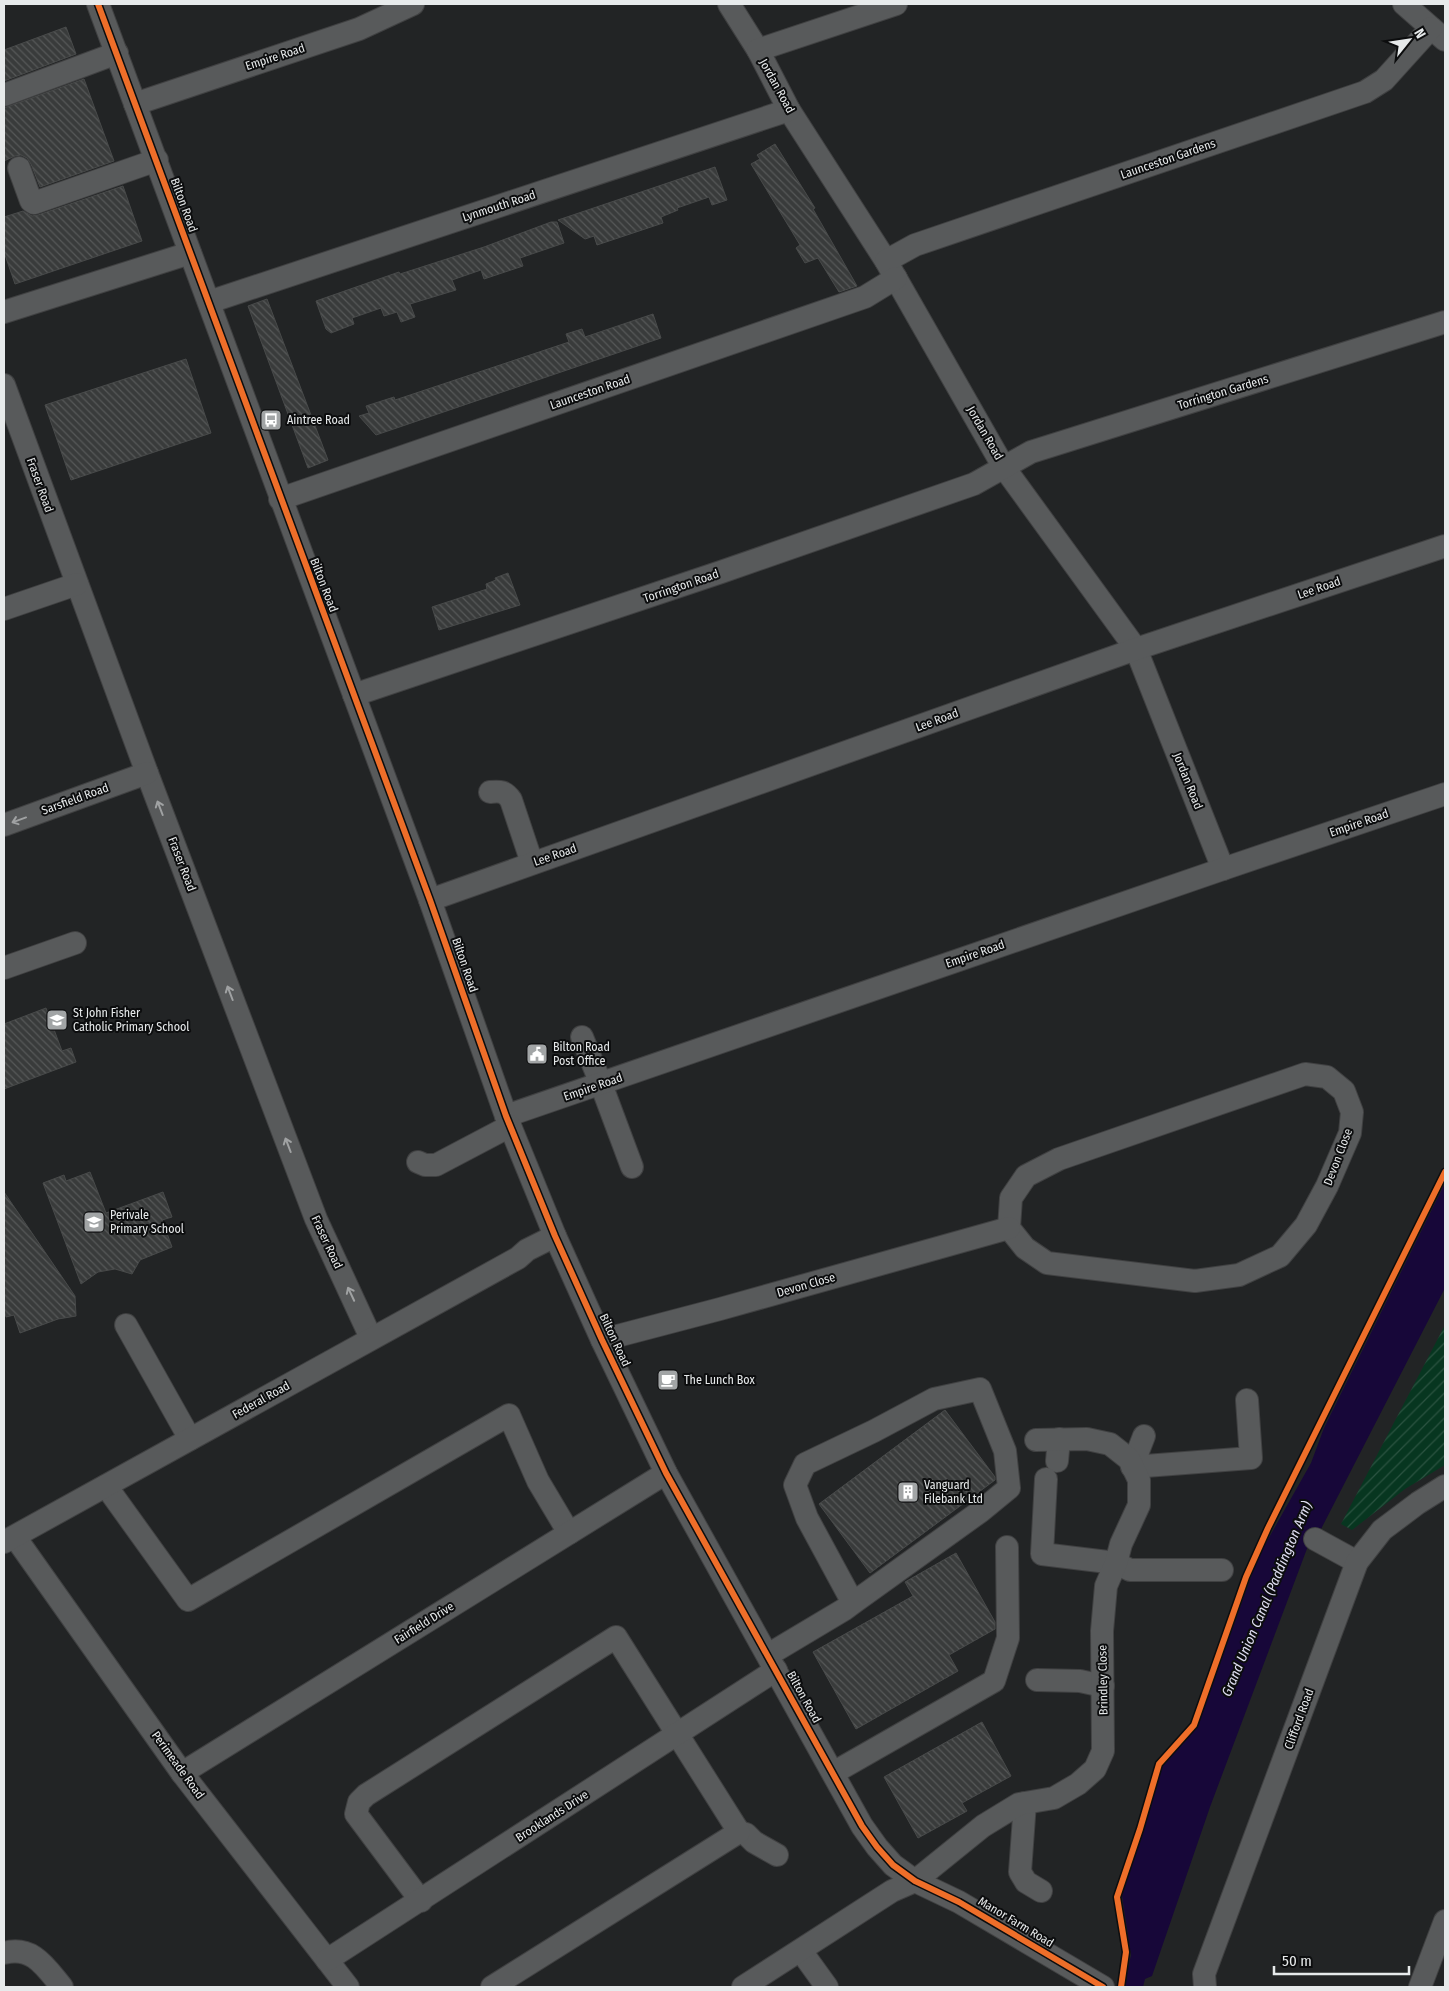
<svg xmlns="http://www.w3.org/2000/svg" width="1449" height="1991" font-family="'Fira Sans Condensed',sans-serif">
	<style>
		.garden { fill: url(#garden-furrows) }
		.water { fill: #170739 }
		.building { fill: url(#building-back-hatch); stroke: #484a4a }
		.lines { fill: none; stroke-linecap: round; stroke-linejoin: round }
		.minor-casing { stroke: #404142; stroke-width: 24 }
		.minor { stroke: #585a5b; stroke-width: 22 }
		.cycleway-casing { stroke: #0c0d0e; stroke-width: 9 }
		.cycleway { stroke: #ee6e29; stroke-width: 6 }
		.oneway { stroke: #a0a2a3 }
		.labels { text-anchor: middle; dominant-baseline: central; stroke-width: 4; stroke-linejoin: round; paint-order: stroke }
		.street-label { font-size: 12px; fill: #e7eaeb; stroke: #0c0d0e }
		.poi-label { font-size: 12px; fill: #e7eaeb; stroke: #0c0d0e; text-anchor: start }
		.water-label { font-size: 14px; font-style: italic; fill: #e0dff2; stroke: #0c0d0e }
	</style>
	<defs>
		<pattern id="garden-furrows" width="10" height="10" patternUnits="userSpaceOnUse" patternTransform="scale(1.25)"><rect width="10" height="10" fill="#073620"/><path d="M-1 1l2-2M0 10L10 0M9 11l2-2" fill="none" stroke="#2b5341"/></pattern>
		<pattern id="building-back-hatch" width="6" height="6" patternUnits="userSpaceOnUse" patternTransform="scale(1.25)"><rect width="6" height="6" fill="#393b3b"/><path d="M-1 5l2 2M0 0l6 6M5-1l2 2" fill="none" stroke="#565858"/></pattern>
	</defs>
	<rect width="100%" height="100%" fill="#222425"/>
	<path class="garden" d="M 1445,1325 L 1445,1465 L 1405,1489 L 1352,1530 L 1341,1524 Z"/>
	<path class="water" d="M 1445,1183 L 1445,1288 L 1320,1531 L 1308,1546 L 1210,1807 L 1152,1976 L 1145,1979 L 1143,1987 L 1124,1987 L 1131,1955 L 1122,1896 L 1163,1763 L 1197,1728 L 1258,1557 L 1311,1463 L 1324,1428 Z"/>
	<g class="building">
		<path d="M 66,27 L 76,54 L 4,81 L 4,50 Z"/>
		<path d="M 84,79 L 114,161 L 40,187 L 31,164 L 27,158 L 21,155 L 15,156 L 4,161 L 4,108 Z"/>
		<path d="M 775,144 L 815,208 L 813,209 L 857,286 L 839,292 L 818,258 L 805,263 L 796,248 L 800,245 L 751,164 L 760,159 L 757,155 Z"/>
		<path d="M 715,167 L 727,200 L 712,205 L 709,197 L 677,208 L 678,210 L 661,217 L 663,223 L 597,245 L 594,236 L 585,239 L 558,220 Z"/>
		<path d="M 123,186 L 142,241 L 15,284 L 4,252 L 4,217 L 23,211 L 32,216 L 38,215 Z"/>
		<path d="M 551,222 L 557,222 L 564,243 L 520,258 L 523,266 L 484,279 L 481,270 L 452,280 L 456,290 L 410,304 L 415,317 L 401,322 L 397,312 L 384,316 L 381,308 L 352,318 L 354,324 L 331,333 L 326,329 L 316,301 L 399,272 L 400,274 L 484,247 Z"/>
		<path d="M 267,299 L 328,460 L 308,468 L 248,306 Z"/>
		<path d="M 653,314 L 661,338 L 376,435 L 359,416 L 369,413 L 366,406 L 394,397 L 395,400 L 569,342 L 566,334 L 582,329 L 585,337 Z"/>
		<path d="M 186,359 L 211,433 L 71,480 L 45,405 Z"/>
		<path d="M 508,573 L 520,605 L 439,630 L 432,607 L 487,589 L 486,584 L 496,580 L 495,578 Z"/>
		<path d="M 46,1008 L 62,1051 L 71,1048 L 76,1062 L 4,1089 L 4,1024 Z"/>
		<path d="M 90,1172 L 106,1213 L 163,1192 L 172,1217 L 162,1220 L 172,1247 L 140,1260 L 132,1274 L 115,1269 L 98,1272 L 81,1284 L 43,1183 L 64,1175 L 66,1181 Z"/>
		<path d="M 4,1192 L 75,1296 L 76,1316 L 58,1319 L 20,1333 L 14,1315 L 6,1317 L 4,1309 Z"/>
		<path d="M 945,1410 L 995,1477 L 995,1480 L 870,1573 L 819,1504 Z"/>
		<path d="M 956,1553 L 995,1622 L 995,1629 L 949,1655 L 958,1671 L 856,1729 L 813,1652 L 913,1596 L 905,1582 Z"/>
		<path d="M 982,1722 L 1011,1776 L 962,1803 L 967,1811 L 918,1838 L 884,1777 Z"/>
	</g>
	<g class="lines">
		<g class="minor-casing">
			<g id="minor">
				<path d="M 98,4 L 430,900 L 506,1116 L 555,1236 L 602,1340 L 666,1473 L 862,1826 L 877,1847 L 893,1865 L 915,1881 L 959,1902 L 1103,1987"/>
				<path d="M 729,4 L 758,50 L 789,110 L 886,261 L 1003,466 L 1136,649 L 1223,869"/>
				<path d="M 1404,4 L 1445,40"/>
				<path d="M 758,50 L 896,4"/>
				<path d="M 4,95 L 117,53"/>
				<path d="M 135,104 L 359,29 L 413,4"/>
				<path d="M 19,168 L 31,201 L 34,203 L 157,160"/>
				<path d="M 886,261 L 915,245 L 1365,92 L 1384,80 L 1431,28"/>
				<path d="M 209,302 L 789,110"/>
				<path d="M 4,312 L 190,253"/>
				<path d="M 4,385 L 147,773 L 316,1219 L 371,1338"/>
				<path d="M 280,499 L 865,297 L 896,278"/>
				<path d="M 4,609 L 77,584"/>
				<path d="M 354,695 L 721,572 L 974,484 L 1031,452 L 1445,322"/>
				<path d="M 490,792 C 500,791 505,791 511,800 L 532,863"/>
				<path d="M 4,825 L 147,773"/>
				<path d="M 430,900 L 1136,649 L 1445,546"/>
				<path d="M 4,968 L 75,943"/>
				<path d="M 582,1037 L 601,1084 L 632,1167"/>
				<path d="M 1305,1074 L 1327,1077 L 1344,1091 L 1352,1112 L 1350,1133 L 1327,1186 L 1306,1225 L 1280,1256 L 1239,1275 L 1195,1281 L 1047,1263 L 1025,1248 L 1009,1228 L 1011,1198 L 1026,1176 L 1059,1159 Z"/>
				<path d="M 506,1116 L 1223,869 L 1445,794"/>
				<path d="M 418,1162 L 425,1165 L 436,1165 L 510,1126"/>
				<path d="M 126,1325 L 190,1439"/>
				<path d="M 602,1340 L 720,1309 L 1009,1228"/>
				<path d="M 1144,1436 L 1132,1467 L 1251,1458 L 1247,1400"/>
				<path d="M 1057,1461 L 1059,1439"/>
				<path d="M 1046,1479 L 1042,1554 L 1116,1563 L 1130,1570 L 1222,1570"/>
				<path d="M 106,1486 L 188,1600 L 509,1415 L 538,1481 L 569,1533"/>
				<path d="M 15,1537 L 182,1773 L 348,1987"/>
				<path d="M 1315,1539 L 1357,1562"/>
				<path d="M 4,1542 L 518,1258 L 527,1250 L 555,1236"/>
				<path d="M 768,1655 L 845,1609 L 853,1603 L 981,1511 L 1009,1488 L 1005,1451 L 980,1389 L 934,1399 L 874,1431 L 805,1464 L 795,1485 L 807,1518 L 853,1603"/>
				<path d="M 1037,1680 L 1080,1681 L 1103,1686"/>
				<path d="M 182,1773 L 666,1473"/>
				<path d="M 833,1773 L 994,1681 L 1008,1638 L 1007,1547"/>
				<path d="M 1025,1803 L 1020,1872 L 1026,1882 L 1041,1891"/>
				<path d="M 739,1832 L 746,1834 L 754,1842 L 777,1855"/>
				<path d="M 421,1901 L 356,1814 L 359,1802 L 366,1795 L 616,1637 L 739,1832 L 492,1987"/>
				<path d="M 801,1951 L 827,1987"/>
				<path d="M 4,1953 C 33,1945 46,1968 62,1987"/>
				<path d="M 327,1960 L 776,1670"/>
				<path d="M 743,1987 L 892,1891 L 915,1881 L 983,1826 L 1019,1804 L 1054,1798 L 1078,1784 L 1095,1769 L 1103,1751 L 1102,1631 L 1106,1586 L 1116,1563 L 1121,1544 L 1139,1505 L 1139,1480 L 1129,1459 L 1110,1444 L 1087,1439 L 1036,1440"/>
				<path d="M 1205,1987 L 1204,1974 L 1357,1562 L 1382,1530 L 1418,1503 L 1445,1486"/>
				<path d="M 1420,1987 L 1445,1921"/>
			</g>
		</g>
		<use href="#minor" class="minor"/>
		<g class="cycleway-casing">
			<g id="cycleway">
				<path d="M 98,4 L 430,900 L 506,1116 L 555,1236 L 602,1340 L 666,1473 L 862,1826 L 877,1847 L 893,1865 L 915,1881 L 959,1902 L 1103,1987"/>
				<path d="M 1121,1987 L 1126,1952 L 1117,1897 L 1140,1829 L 1159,1764 L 1194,1725 L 1246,1577 L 1268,1528 L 1445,1172"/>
			</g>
		</g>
		<use href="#cycleway" class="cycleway"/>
	</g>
	<defs><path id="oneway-shaft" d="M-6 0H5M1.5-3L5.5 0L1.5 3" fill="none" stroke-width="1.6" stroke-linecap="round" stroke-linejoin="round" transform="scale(1.25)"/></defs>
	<g class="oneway">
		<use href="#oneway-shaft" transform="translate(160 808) rotate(-111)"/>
		<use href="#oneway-shaft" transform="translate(19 820) rotate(160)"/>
		<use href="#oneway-shaft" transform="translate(230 993) rotate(-111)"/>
		<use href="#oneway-shaft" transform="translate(288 1145) rotate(-111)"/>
		<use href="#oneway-shaft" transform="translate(351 1294) rotate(-115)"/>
	</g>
	<defs>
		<g id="bus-square" transform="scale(1.125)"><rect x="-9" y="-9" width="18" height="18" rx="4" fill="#a2a5a6" stroke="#0c0d0e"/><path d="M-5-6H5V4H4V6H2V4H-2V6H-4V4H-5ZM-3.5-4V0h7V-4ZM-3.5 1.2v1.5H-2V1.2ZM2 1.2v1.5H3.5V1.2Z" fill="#fff"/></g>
		<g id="school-square" transform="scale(1.125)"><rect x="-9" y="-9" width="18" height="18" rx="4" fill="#a2a5a6" stroke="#0c0d0e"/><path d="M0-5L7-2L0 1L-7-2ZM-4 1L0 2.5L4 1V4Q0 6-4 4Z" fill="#fff"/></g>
		<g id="civic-square" transform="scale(1.125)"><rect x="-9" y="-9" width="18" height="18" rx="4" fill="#a2a5a6" stroke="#0c0d0e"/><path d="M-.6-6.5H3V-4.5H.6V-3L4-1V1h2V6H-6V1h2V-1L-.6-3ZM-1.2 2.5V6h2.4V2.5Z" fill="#fff"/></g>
		<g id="cafe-square" transform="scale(1.125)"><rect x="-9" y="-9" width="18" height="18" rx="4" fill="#a2a5a6" stroke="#0c0d0e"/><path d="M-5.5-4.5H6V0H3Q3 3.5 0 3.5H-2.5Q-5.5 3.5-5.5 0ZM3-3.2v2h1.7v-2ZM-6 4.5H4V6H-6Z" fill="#fff"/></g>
		<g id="building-square" transform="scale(1.125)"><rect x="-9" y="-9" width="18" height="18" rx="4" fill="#a2a5a6" stroke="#0c0d0e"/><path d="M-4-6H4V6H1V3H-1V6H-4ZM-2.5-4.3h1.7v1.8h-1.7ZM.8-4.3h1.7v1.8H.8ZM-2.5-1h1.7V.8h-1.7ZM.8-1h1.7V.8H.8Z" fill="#fff"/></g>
	</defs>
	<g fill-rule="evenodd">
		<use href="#bus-square" x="271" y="420"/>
		<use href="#school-square" x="57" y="1020"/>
		<use href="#civic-square" x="537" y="1054"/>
		<use href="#school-square" x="94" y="1222"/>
		<use href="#cafe-square" x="668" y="1380"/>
		<use href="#building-square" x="908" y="1492"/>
	</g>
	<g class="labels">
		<g class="street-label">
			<text transform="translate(275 57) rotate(-18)">Empire Road</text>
			<text transform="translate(777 86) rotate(61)">Jordan Road</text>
			<text transform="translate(1168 159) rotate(-19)">Launceston Gardens</text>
			<text transform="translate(184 205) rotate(70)">Bilton Road</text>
			<text transform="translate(499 206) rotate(-18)">Lynmouth Road</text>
			<text transform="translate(590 392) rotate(-19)">Launceston Road</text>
			<text transform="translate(1223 392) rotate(-17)">Torrington Gardens</text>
			<text transform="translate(985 433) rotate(60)">Jordan Road</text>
			<text transform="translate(40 485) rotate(70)">Fraser Road</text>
			<text transform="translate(324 585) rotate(69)">Bilton Road</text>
			<text transform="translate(681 586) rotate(-19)">Torrington Road</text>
			<text transform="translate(1319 588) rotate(-19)">Lee Road</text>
			<text transform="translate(937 720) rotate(-20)">Lee Road</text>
			<text transform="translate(1188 781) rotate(68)">Jordan Road</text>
			<text transform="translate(75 799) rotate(-20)">Sarsfield Road</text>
			<text transform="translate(1359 823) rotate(-19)">Empire Road</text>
			<text transform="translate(555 855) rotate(-19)">Lee Road</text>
			<text transform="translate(182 864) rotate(69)">Fraser Road</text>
			<text transform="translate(975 954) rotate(-19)">Empire Road</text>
			<text transform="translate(465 965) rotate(71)">Bilton Road</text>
			<text transform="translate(593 1087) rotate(-19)">Empire Road</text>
			<text transform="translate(1338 1157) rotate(-69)">Devon Close</text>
			<text transform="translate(327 1242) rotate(65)">Fraser Road</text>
			<text transform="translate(806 1285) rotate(-16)">Devon Close</text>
			<text transform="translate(615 1340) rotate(65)">Bilton Road</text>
			<text transform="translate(261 1400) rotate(-29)">Federal Road</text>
			<text transform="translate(424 1623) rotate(-32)">Fairfield Drive</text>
			<text transform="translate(1103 1680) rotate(-91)">Brindley Close</text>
			<text transform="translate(804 1697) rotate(61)">Bilton Road</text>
			<text transform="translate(1299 1719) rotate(-70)">Clifford Road</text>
			<text transform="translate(178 1765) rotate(54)">Perimeade Road</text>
			<text transform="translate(552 1816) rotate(-33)">Brooklands Drive</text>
			<text transform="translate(1016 1922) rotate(31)">Manor Farm Road</text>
		</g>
		<g class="poi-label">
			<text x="287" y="420">Aintree Road</text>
			<text x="73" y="1013">St John Fisher<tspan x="73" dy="14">Catholic Primary School</tspan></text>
			<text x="553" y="1047">Bilton Road<tspan x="553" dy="14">Post Office</tspan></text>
			<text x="110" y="1215">Perivale<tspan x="110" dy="14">Primary School</tspan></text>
			<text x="684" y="1380">The Lunch Box</text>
			<text x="924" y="1485">Vanguard<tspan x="924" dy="14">Filebank Ltd</tspan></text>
		</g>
		<g class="water-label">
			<text transform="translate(1267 1599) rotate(-67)">Grand Union Canal (Paddington Arm)</text>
		</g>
	</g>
	<rect width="1449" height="1991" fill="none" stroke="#e7eaeb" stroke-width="10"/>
	<g transform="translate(1409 40) rotate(60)" stroke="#0c0d0e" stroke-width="4" paint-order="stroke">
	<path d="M0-4L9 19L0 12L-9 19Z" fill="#e7eaeb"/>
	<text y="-8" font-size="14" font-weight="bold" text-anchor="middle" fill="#e7eaeb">N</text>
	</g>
	<path d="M1274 1966v8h135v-8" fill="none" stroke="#e7eaeb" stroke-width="2.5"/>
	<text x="1282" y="1966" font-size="15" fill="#e7eaeb" stroke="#0c0d0e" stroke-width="4" paint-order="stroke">50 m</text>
</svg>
